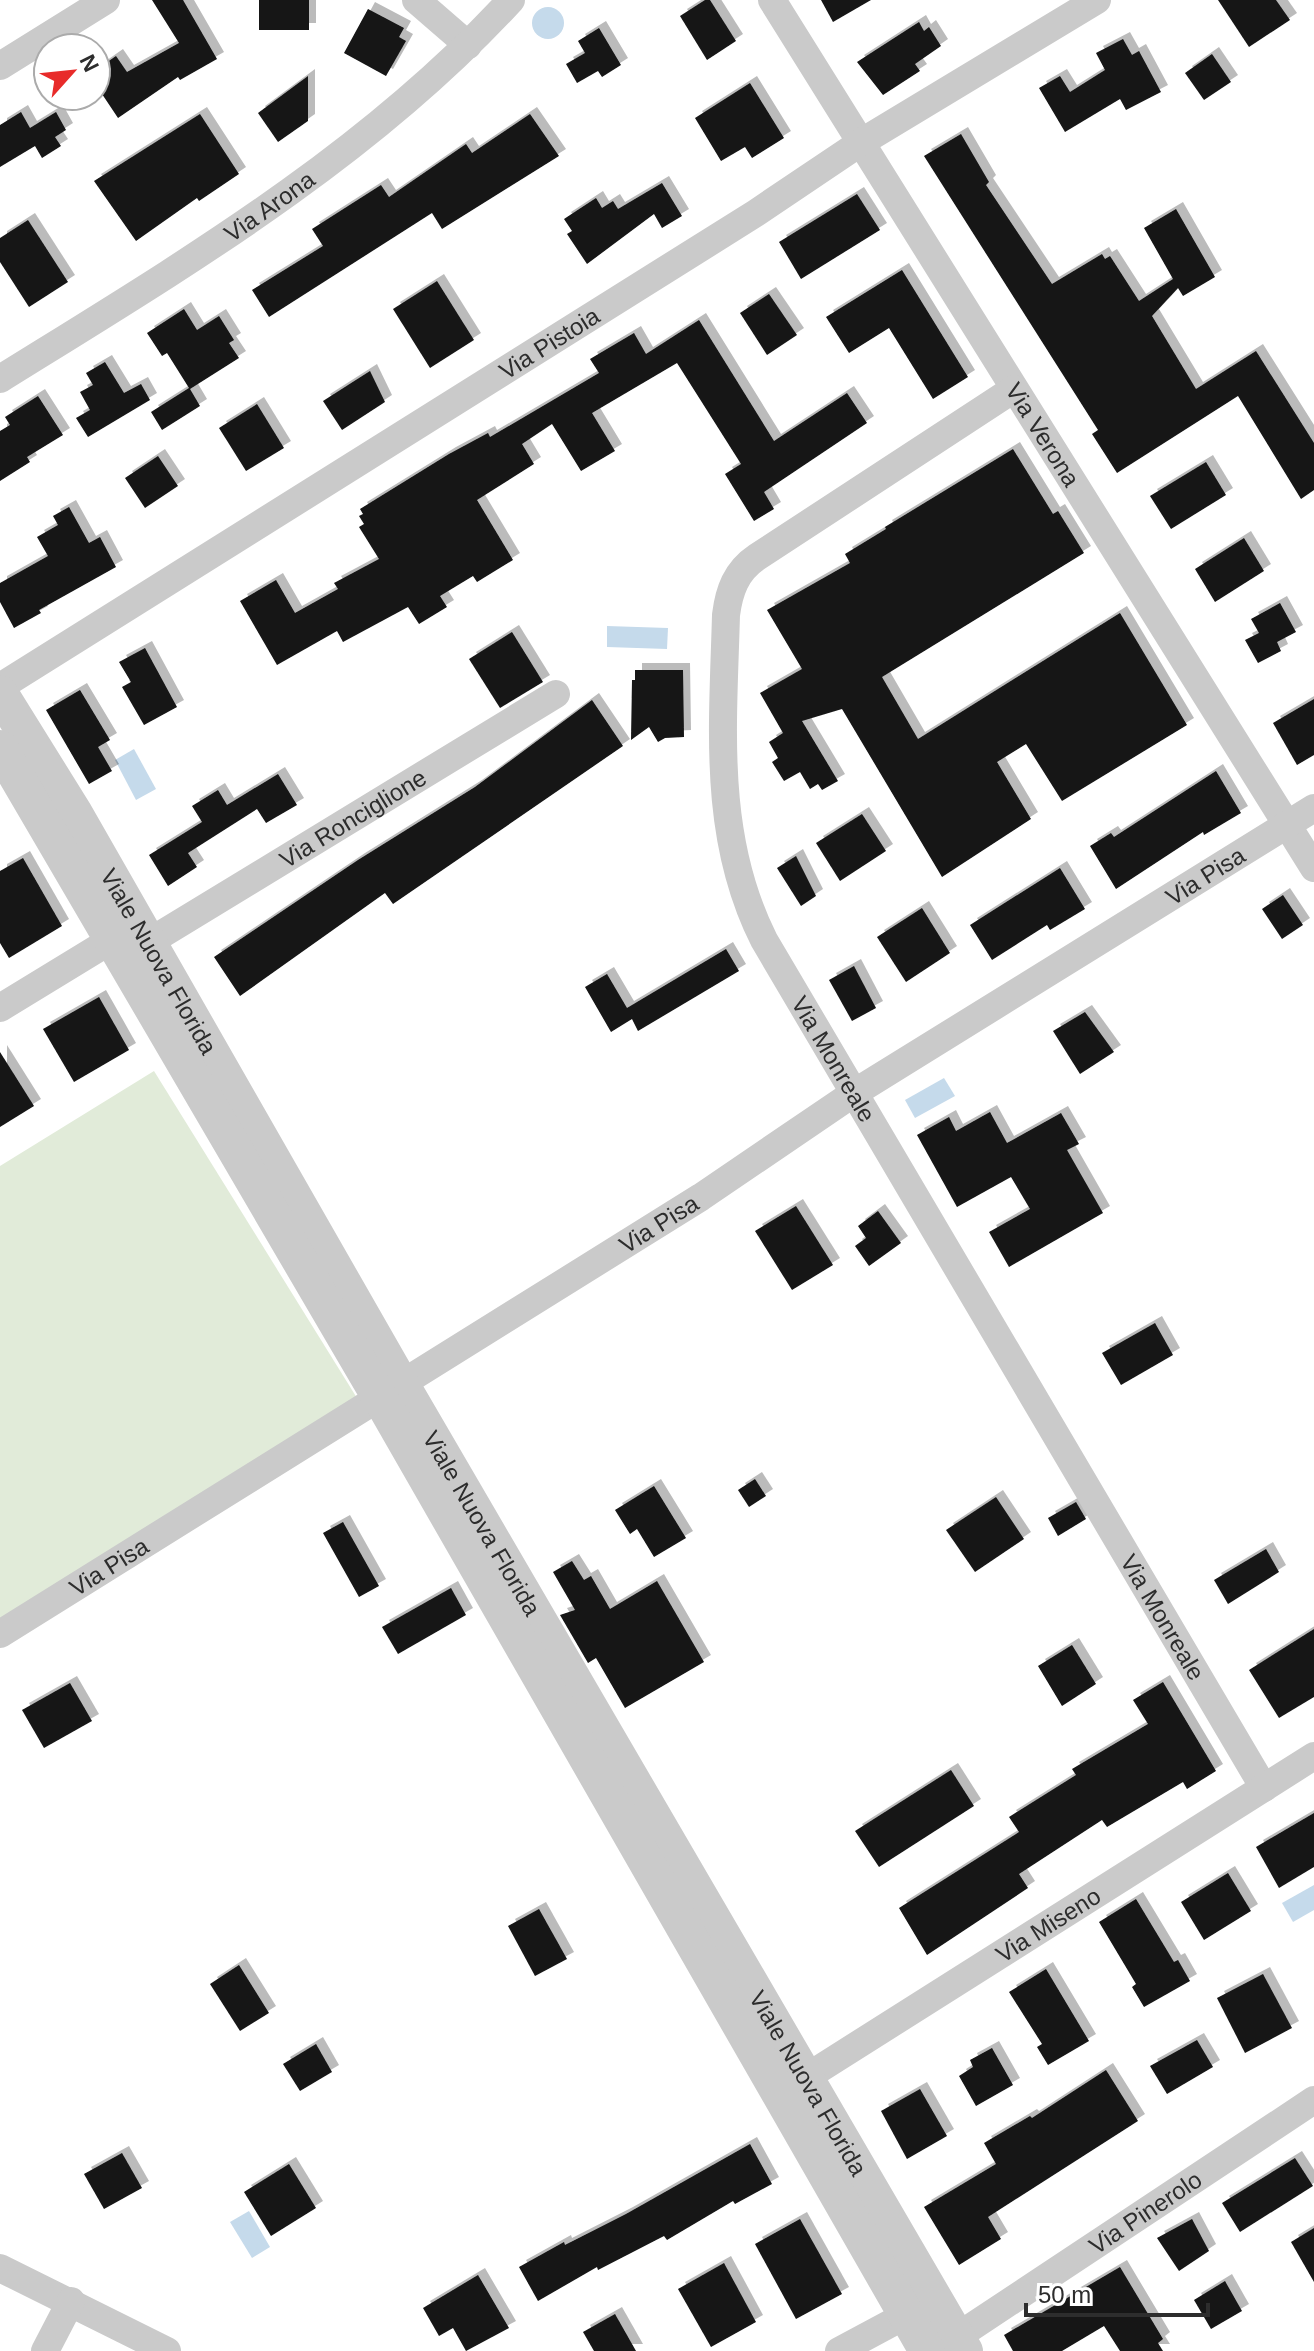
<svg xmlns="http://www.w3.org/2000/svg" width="1314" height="2351" font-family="Arial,sans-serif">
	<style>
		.green { fill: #e1ebd9 }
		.water { fill: #c5daeb }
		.building { fill: #141414; filter: url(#shadow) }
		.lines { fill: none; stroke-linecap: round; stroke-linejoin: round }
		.minor { stroke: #cacaca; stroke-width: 28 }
		.tertiary { stroke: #cacaca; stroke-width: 36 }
		.labels { text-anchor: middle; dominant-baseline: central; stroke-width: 8; stroke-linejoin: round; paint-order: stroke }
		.street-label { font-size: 24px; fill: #2d2d2d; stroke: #fff }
	</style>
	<defs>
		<filter id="shadow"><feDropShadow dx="7" dy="-7" stdDeviation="0" flood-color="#0004"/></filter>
	</defs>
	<rect width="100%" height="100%" fill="#fff"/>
	<path class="green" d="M 154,1071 L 357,1398 L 0,1622 L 0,1166 Z"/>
	<g class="water">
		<circle cx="548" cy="23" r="16"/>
		<path d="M 607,626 L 668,628 L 667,649 L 607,647 Z"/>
		<path d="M 134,749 L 156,789 L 136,800 L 115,760 Z"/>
		<path d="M 944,1078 L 955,1096 L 915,1118 L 905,1100 Z"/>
		<path d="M 1314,1885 L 1314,1910 L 1293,1922 L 1282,1903 Z"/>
		<path d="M 249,2211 L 270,2247 L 252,2258 L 230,2222 Z"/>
	</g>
	<g class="building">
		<path d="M 152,0 L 183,0 L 217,59 L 180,80 L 178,77 L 118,118 L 96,85 L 96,70 L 116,56 L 127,72 L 179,43 Z"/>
		<rect x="259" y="0" width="50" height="30"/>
		<path d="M 705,0 L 710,0 L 736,41 L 707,60 L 680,16 Z"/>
		<path d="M 821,0 L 871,0 L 833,22 Z"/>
		<path d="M 1218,0 L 1276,0 L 1290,20 L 1249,47 Z"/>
		<path d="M 368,9 L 404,28 L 399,37 L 406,41 L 386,76 L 344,53 Z"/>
		<path d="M 919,22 L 924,31 L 929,27 L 941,46 L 915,64 L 920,71 L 883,95 L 857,62 Z"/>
		<path d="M 599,28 L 621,65 L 602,77 L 598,71 L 577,83 L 566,64 L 585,53 L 578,41 Z"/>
		<path d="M 1123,39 L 1132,55 L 1139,51 L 1161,92 L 1126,110 L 1120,99 L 1065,132 L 1039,88 L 1060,76 L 1070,92 L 1105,70 L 1096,53 Z"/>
		<path d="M 1212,54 L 1231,82 L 1204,100 L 1185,73 Z"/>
		<path d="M 308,76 L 308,121 L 278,142 L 258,113 Z"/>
		<path d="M 750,83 L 784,138 L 752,158 L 745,147 L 721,161 L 695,118 Z"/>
		<path d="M 21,112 L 30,128 L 56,112 L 66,130 L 55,137 L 61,146 L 42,158 L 35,146 L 0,167 L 0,125 Z"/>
		<path d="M 200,114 L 239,174 L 199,201 L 197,198 L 136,241 L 94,181 Z"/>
		<path d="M 530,114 L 559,156 L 442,229 L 432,213 L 269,317 L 252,290 L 323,246 L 312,229 L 381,185 L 389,197 L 466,144 L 472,153 Z"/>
		<path d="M 961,134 L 989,182 L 986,185 L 1052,284 L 1102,254 L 1105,259 L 1110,256 L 1139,301 L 1173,279 L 1144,228 L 1176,209 L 1215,277 L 1183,296 L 1178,288 L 1152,316 L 1196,389 L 1256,351 L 1314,443 L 1314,490 L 1301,499 L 1238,396 L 1117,473 L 1092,434 L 1098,430 L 924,156 Z"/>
		<path d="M 662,183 L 682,216 L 662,228 L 654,214 L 587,264 L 567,234 L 572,231 L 564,219 L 596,198 L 602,208 L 613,201 L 618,209 Z"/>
		<path d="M 857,194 L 880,230 L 801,279 L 779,242 Z"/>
		<path d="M 28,220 L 68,282 L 29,307 L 0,262 L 0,238 Z"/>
		<path d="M 902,270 L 968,377 L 933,399 L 889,328 L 849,353 L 826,317 Z"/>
		<path d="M 437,281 L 474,340 L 430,368 L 393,309 Z"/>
		<path d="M 769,294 L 797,335 L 767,355 L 740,313 Z"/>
		<path d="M 184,309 L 197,330 L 219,316 L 234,340 L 229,343 L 239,358 L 190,389 L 200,406 L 162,430 L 151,412 L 189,388 L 167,353 L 162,356 L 147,333 Z"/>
		<path d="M 699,320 L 774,441 L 847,393 L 867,423 L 764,492 L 774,509 L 754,521 L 725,474 L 741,464 L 677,363 L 592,413 L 615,451 L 581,471 L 552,424 L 522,444 L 534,464 L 477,500 L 513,560 L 477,582 L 473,576 L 440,596 L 447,607 L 419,624 L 408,607 L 343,642 L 337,631 L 277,665 L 240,601 L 276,580 L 295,613 L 338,589 L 334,583 L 379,559 L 359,527 L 364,524 L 359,516 L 363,514 L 360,509 L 449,454 L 488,433 L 490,437 L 599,373 L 590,359 L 634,333 L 646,354 Z"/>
		<path d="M 105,362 L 124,393 L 141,384 L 150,400 L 88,437 L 76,418 L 90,410 L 80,392 L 93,385 L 86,373 Z"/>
		<path d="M 370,371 L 385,402 L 342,430 L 323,401 Z"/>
		<path d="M 38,396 L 63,435 L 27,457 L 30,462 L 0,481 L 0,431 L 10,425 L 5,417 Z"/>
		<path d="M 257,404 L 284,448 L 246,471 L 219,428 Z"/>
		<path d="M 1013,449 L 1053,514 L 1058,511 L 1084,553 L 882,677 L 918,739 L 1120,613 L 1187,725 L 1062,801 L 1026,744 L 997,762 L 1031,819 L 942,877 L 842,709 L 802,721 L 838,781 L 822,790 L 818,784 L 810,789 L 800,772 L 784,781 L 772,762 L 778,758 L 769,742 L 783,733 L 760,693 L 802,669 L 767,610 L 850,563 L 845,554 L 886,529 L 885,527 Z"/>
		<path d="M 158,456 L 178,486 L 145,508 L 125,478 Z"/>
		<path d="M 1206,462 L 1226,495 L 1171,529 L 1150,496 Z"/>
		<path d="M 69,507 L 89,543 L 100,537 L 116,567 L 39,610 L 41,613 L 14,628 L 0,602 L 0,583 L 48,556 L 37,537 L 58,525 L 53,516 Z"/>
		<path d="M 1244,538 L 1264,571 L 1215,602 L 1195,569 Z"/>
		<path d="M 1280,603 L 1296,632 L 1277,642 L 1281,651 L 1258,663 L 1245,640 L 1259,633 L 1251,619 Z"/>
		<path d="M 512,632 L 543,682 L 500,708 L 469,659 Z"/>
		<path d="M 145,648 L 177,707 L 144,725 L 122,687 L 131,682 L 119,662 Z"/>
		<path d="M 635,670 L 683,670 L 684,737 L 665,738 L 658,742 L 649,727 L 631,740 L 632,680 L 635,680 Z"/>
		<path d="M 80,690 L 110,740 L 98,747 L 112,771 L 89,784 L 46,710 Z"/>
		<path d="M 1314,699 L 1314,755 L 1297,765 L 1273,723 Z"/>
		<path d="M 592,700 L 623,746 L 393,904 L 385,893 L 240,996 L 214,957 L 358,860 L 475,787 Z"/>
		<path d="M 1216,771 L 1241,813 L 1204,835 L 1203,832 L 1116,889 L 1090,846 L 1111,833 L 1114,837 Z"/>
		<path d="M 278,774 L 297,805 L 266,823 L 257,809 L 188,853 L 197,867 L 168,886 L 149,855 L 202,822 L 192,806 L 218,790 L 227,805 Z"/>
		<path d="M 862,814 L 886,851 L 840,881 L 816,843 Z"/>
		<path d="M 796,856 L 816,896 L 801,906 L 777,868 Z"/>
		<path d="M 23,858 L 62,926 L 9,958 L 0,943 L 0,871 Z"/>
		<path d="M 1060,868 L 1085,909 L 1050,930 L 1047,925 L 992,960 L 970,925 Z"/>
		<path d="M 1283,895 L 1303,925 L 1282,939 L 1262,909 Z"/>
		<path d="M 922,908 L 950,953 L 906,982 L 877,937 Z"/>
		<path d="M 726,949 L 739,971 L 638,1031 L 632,1019 L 611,1032 L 585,987 L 607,974 L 627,1008 Z"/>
		<path d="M 854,966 L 876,1008 L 852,1021 L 829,980 Z"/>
		<path d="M 99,997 L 129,1050 L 74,1082 L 43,1029 Z"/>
		<path d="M 1085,1012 L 1114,1052 L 1080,1074 L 1053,1031 Z"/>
		<path d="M 0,1052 L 34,1106 L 0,1127 Z"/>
		<path d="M 990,1112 L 1007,1143 L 1061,1113 L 1079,1144 L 1067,1150 L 1103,1213 L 1009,1267 L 989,1232 L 1030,1209 L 1011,1177 L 957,1207 L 917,1135 L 949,1117 L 956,1131 Z"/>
		<path d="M 796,1206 L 833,1265 L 792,1290 L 755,1231 Z"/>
		<path d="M 878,1211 L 901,1243 L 869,1266 L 855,1246 L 866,1238 L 858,1226 Z"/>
		<path d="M 1155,1323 L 1173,1355 L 1121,1385 L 1102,1353 Z"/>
		<path d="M 755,1479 L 766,1496 L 749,1507 L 738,1490 Z"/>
		<path d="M 654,1486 L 686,1538 L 654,1557 L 637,1529 L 630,1534 L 615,1510 Z"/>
		<path d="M 996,1497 L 1024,1539 L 975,1572 L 946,1530 Z"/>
		<path d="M 1076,1502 L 1086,1519 L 1058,1536 L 1048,1518 Z"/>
		<path d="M 343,1522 L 379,1586 L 359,1597 L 323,1533 Z"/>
		<path d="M 1266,1549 L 1279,1572 L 1228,1604 L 1214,1580 Z"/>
		<path d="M 572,1561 L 584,1580 L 591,1576 L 610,1609 L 657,1581 L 704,1662 L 625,1708 L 596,1658 L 588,1663 L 560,1615 L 575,1610 L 553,1572 Z"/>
		<path d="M 451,1588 L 466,1615 L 398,1654 L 382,1627 Z"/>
		<path d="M 1314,1629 L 1314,1697 L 1279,1718 L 1249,1670 Z"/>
		<path d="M 1072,1645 L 1096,1684 L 1062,1706 L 1038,1666 Z"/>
		<path d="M 1163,1682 L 1216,1771 L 1187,1789 L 1183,1782 L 1107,1827 L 1102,1820 L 1019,1874 L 1028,1888 L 927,1955 L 899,1908 L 1019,1832 L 1009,1817 L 1076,1775 L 1072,1769 L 1148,1724 L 1133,1700 Z"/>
		<path d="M 70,1683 L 92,1721 L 44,1748 L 22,1710 Z"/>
		<path d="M 951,1770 L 974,1806 L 879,1867 L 855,1831 Z"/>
		<path d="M 1314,1813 L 1314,1867 L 1279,1888 L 1256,1847 Z"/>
		<path d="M 1228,1873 L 1251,1911 L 1204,1940 L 1181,1902 Z"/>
		<path d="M 1136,1899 L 1174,1962 L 1178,1960 L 1190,1981 L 1144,2007 L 1132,1987 L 1136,1984 L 1099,1922 Z"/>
		<path d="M 539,1909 L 567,1959 L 535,1976 L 508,1926 Z"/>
		<path d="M 239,1965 L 269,2013 L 240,2031 L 210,1984 Z"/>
		<path d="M 1046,1969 L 1089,2041 L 1048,2065 L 1037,2047 L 1042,2044 L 1009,1992 Z"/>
		<path d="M 1263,1974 L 1292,2028 L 1245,2053 L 1217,1998 Z"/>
		<path d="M 1197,2040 L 1213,2067 L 1167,2094 L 1150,2066 Z"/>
		<path d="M 316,2044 L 332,2072 L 300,2091 L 283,2064 Z"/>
		<path d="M 992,2048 L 1013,2085 L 976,2106 L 959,2076 L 973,2067 L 970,2060 Z"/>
		<path d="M 1106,2070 L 1138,2121 L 988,2217 L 1001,2239 L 959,2265 L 924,2207 L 996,2164 L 984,2143 L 1030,2116 L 1032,2118 Z"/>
		<path d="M 920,2089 L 947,2136 L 907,2159 L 881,2111 Z"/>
		<path d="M 750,2144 L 772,2184 L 735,2204 L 733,2201 L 667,2240 L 664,2236 L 598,2270 L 597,2267 L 538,2301 L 519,2267 L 564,2242 L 565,2245 L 626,2214 Z"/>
		<path d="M 122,2153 L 142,2188 L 104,2209 L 84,2174 Z"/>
		<path d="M 1295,2158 L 1313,2186 L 1240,2232 L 1222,2203 Z"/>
		<path d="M 289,2164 L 316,2208 L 271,2236 L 244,2192 Z"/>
		<path d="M 800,2219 L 842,2294 L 796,2319 L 755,2244 Z"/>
		<path d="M 1192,2219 L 1209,2251 L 1179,2271 L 1157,2238 Z"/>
		<path d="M 1314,2228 L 1314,2282 L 1291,2242 Z"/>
		<path d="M 724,2263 L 756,2322 L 711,2347 L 678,2289 Z"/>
		<path d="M 1120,2267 L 1163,2339 L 1158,2343 L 1163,2351 L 1120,2351 L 1104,2326 L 1062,2351 L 1013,2351 L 1004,2335 Z"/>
		<path d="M 478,2275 L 509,2328 L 466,2351 L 453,2328 L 439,2336 L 423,2308 Z"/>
		<path d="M 1225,2281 L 1242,2311 L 1211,2329 L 1194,2300 Z"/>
		<path d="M 615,2314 L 636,2351 L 594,2351 L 583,2332 Z"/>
	</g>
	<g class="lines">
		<g class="minor">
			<path d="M 416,0 L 468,45"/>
			<path id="s1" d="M 772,0 L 1314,868"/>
			<path d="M 0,66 L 106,0"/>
			<path id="s2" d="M 0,379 C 180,267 367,157 511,0"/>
			<path id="s3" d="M 1014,389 L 757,557 C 736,571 729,591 726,615 C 723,727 712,837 764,940 L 1264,1788"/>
			<path id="s4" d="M 0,687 L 756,213 L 860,143 L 1097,0"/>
			<path id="s5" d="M 0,1008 L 113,939 C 127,934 136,948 149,942 L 556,694"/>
			<path id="s6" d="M 0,1634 L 701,1197 L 854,1093 L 1314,808"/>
			<path id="s7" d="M 791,2087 L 1314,1756"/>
			<path d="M 0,2268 L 167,2351"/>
			<path id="s8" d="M 940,2348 L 1314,2100"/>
			<path d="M 45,2351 L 71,2301"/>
			<path d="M 839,2351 L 923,2306"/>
		</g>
		<g class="tertiary">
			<path id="s9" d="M 0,693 L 74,812 L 400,1382 L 965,2351"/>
			<path d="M 0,748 L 379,1396 L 927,2351"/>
		</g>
	</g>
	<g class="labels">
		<g class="street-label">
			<text stroke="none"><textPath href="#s2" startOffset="320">Via Arona</textPath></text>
			<text stroke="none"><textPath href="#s4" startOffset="648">Via Pistoia</textPath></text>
			<text stroke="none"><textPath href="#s1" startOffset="512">Via Verona</textPath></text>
			<text stroke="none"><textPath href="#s5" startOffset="408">Via Ronciglione</textPath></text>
			<text stroke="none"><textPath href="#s6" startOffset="1424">Via Pisa</textPath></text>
			<text stroke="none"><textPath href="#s9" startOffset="312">Viale Nuova Florida</textPath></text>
			<text stroke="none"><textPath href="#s3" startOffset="844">Via Monreale</textPath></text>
			<text stroke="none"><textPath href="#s6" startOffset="776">Via Pisa</textPath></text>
			<text stroke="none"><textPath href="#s9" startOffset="960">Viale Nuova Florida</textPath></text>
			<text stroke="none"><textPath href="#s6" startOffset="128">Via Pisa</textPath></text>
			<text stroke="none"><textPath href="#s3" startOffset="1492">Via Monreale</textPath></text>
			<text stroke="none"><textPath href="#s7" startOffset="304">Via Miseno</textPath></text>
			<text stroke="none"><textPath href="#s9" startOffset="1608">Viale Nuova Florida</textPath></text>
			<text stroke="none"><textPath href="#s8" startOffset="246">Via Pinerolo</textPath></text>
		</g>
	</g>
	<g transform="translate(72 72) rotate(63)"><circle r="38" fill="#ffffff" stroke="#ababab" stroke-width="2"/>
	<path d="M0-6L14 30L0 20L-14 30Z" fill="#e82b2a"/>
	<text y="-12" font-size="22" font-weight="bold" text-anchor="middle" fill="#2d2d2d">N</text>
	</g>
	<path d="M1026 2303v12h182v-12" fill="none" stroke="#2d2d2d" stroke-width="4"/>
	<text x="1038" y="2303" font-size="24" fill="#2d2d2d" stroke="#ffffff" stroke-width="6" paint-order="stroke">50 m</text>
</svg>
